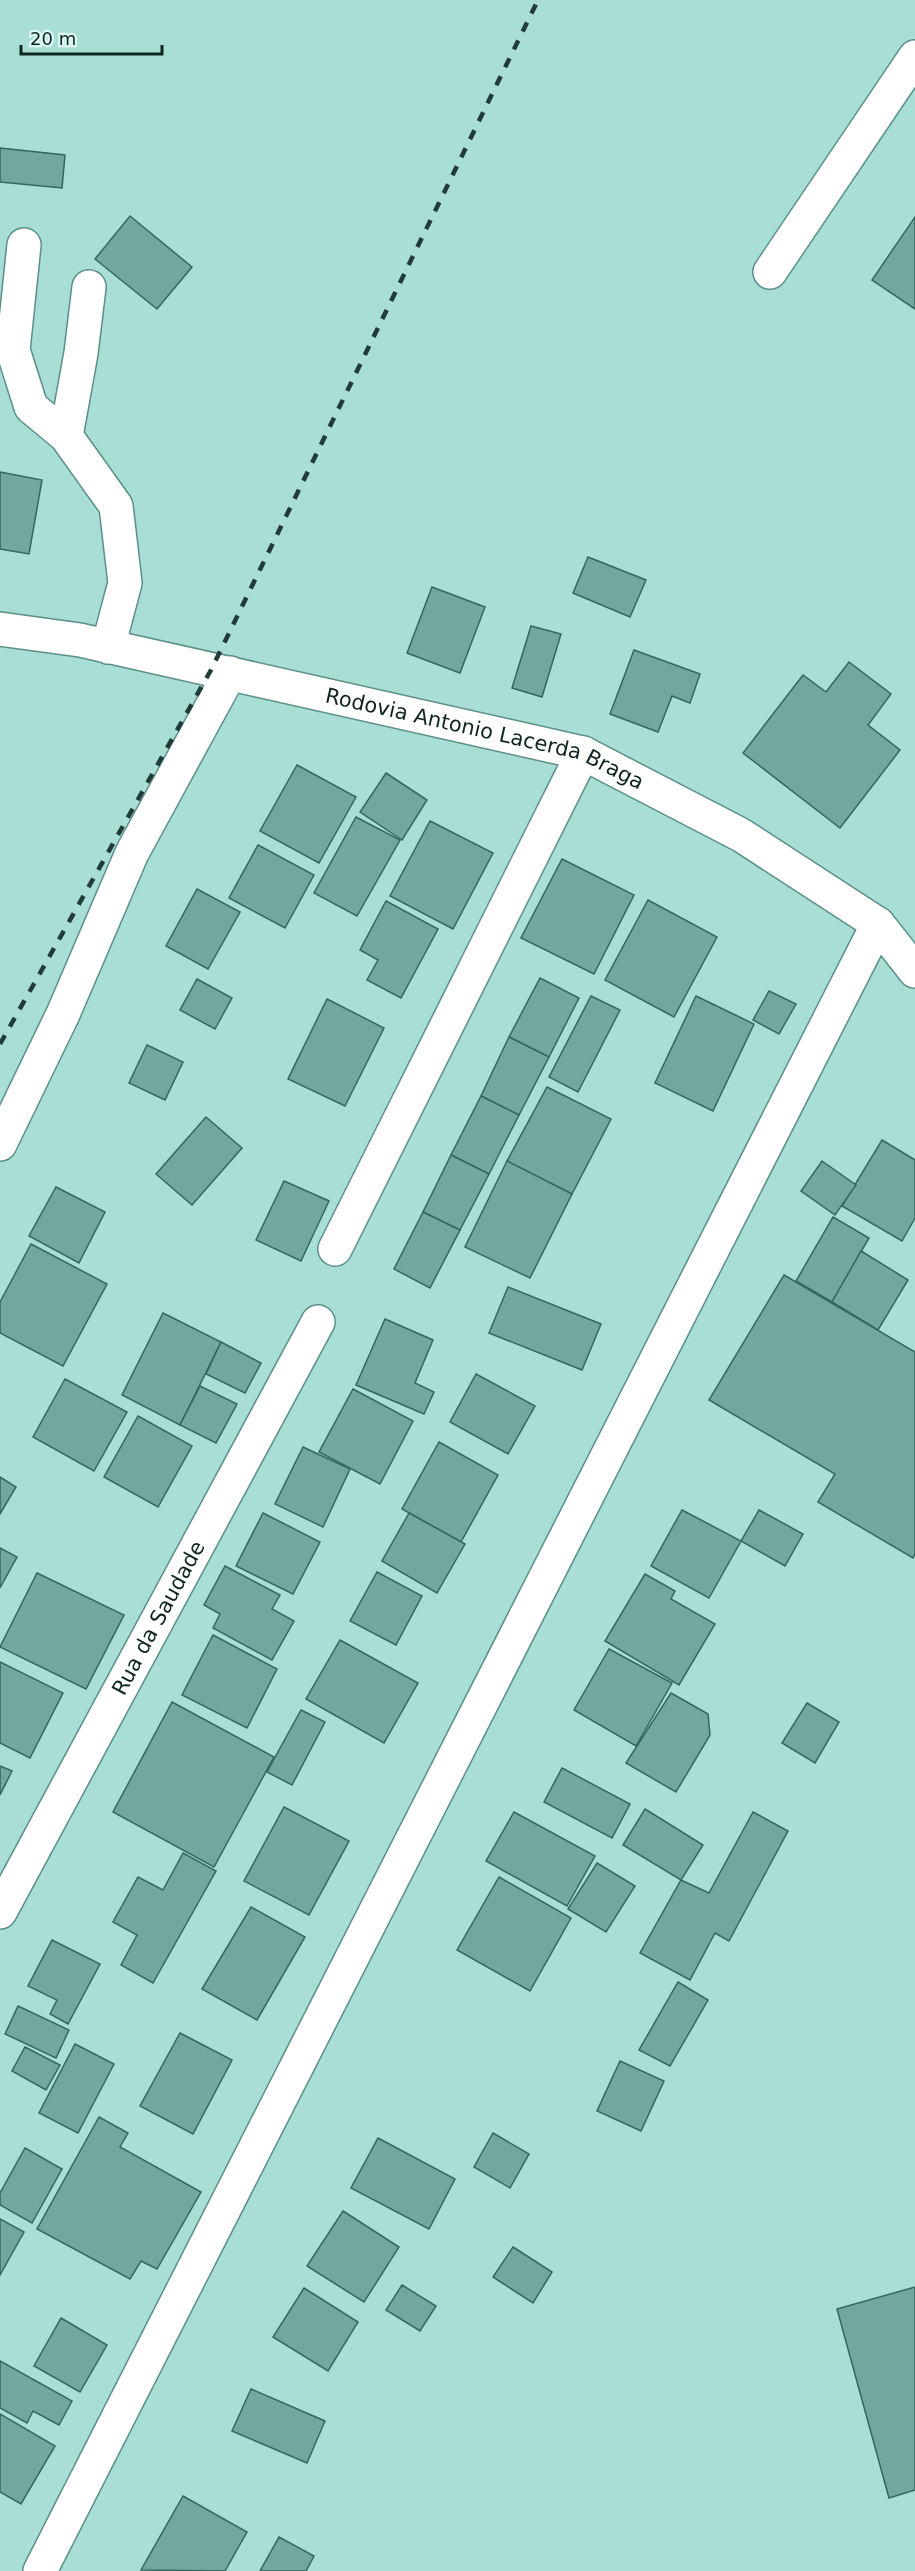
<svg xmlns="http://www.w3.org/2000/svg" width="915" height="2571" font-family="'DejaVu Sans',sans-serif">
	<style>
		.building { fill: #72a79f; stroke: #336760; stroke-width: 1.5 }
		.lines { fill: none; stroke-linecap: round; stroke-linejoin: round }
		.minor-casing { stroke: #5b8f88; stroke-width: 36 }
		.major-casing { stroke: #5b8f88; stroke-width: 36 }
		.minor { stroke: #fff; stroke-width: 33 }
		.major { stroke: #fff; stroke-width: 33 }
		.rail { stroke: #213b38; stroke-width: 4.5; stroke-dasharray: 10 10; stroke-linecap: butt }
		.labels { text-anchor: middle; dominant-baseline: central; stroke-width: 4.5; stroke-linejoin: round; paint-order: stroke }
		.street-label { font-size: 21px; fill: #0e2421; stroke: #def9f4 }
	</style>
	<rect width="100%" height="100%" fill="#a8ded6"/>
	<g class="building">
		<path d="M 0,148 L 65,155 L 62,188 L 0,182 Z"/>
		<path d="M 130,216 L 192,267 L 157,309 L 95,259 Z"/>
		<path d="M 915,217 L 915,309 L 872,280 Z"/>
		<path d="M 0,472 L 42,480 L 29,554 L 0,549 Z"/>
		<path d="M 588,557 L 646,580 L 630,617 L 573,593 Z"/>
		<path d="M 432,587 L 485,607 L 460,673 L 407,653 Z"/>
		<path d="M 531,626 L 561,634 L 542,697 L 512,688 Z"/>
		<path d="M 634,650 L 700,674 L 690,703 L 672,696 L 658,732 L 610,714 Z"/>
		<path d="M 849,662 L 891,694 L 868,725 L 900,750 L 840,828 L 743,753 L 803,675 L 826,692 Z"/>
		<path d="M 297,765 L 356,797 L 319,863 L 260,831 Z"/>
		<path d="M 386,773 L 427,800 L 402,840 L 360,812 Z"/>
		<path d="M 356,817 L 400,840 L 357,916 L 314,893 Z"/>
		<path d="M 430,821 L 493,853 L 453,929 L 390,896 Z"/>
		<path d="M 258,845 L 314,875 L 285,928 L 229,898 Z"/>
		<path d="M 562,859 L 634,895 L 594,974 L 521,938 Z"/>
		<path d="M 197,889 L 240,912 L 208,969 L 166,946 Z"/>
		<path d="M 648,900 L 717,937 L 674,1017 L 605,980 Z"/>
		<path d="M 386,901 L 438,929 L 401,998 L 367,980 L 378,960 L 360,950 Z"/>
		<path d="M 540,978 L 579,998 L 549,1057 L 509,1037 Z"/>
		<path d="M 197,979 L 232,998 L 215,1029 L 180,1010 Z"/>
		<path d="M 769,991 L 796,1004 L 779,1034 L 753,1020 Z"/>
		<path d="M 591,996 L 620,1010 L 578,1092 L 549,1077 Z"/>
		<path d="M 696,996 L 754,1024 L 713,1111 L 655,1083 Z"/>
		<path d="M 327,999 L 384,1028 L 345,1106 L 288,1079 Z"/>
		<path d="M 509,1037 L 549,1057 L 519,1115 L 481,1096 Z"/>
		<path d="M 147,1045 L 183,1062 L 165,1100 L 129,1083 Z"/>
		<path d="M 547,1087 L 611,1119 L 572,1194 L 507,1161 Z"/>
		<path d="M 481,1096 L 519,1115 L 489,1174 L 451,1155 Z"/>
		<path d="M 206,1117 L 242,1148 L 192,1205 L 156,1174 Z"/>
		<path d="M 882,1140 L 915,1160 L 915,1218 L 902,1241 L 842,1206 Z"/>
		<path d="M 451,1155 L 489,1174 L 460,1230 L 423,1212 Z"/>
		<path d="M 507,1161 L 572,1194 L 530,1278 L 465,1247 Z"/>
		<path d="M 822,1161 L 856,1185 L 835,1215 L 801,1191 Z"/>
		<path d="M 284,1181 L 329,1201 L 301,1261 L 256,1240 Z"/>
		<path d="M 56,1187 L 105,1212 L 79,1263 L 29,1236 Z"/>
		<path d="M 423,1212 L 460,1230 L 430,1288 L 394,1269 Z"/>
		<path d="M 833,1217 L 869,1238 L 832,1302 L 796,1281 Z"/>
		<path d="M 31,1244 L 107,1284 L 63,1366 L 0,1333 L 0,1302 Z"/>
		<path d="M 861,1251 L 908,1280 L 878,1330 L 832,1302 Z"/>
		<path d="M 784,1275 L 915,1352 L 915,1554 L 913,1558 L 818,1502 L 835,1474 L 709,1400 Z"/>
		<path d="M 508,1287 L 601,1324 L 582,1370 L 489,1333 Z"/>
		<path d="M 163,1313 L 221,1342 L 180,1425 L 122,1395 Z"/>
		<path d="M 385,1319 L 433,1340 L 415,1383 L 434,1392 L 424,1414 L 356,1385 Z"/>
		<path d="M 221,1342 L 261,1363 L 245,1393 L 206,1374 Z"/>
		<path d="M 476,1374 L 535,1406 L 508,1454 L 450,1422 Z"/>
		<path d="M 65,1379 L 127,1412 L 94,1471 L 33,1437 Z"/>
		<path d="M 200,1386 L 237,1404 L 216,1443 L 180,1425 Z"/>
		<path d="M 353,1389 L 413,1421 L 380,1484 L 319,1452 Z"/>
		<path d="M 138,1416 L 192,1446 L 158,1507 L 104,1477 Z"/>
		<path d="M 439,1442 L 498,1475 L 461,1542 L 402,1509 Z"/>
		<path d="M 303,1447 L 350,1469 L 323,1527 L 275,1504 Z"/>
		<path d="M 0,1477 L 16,1487 L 0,1514 Z"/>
		<path d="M 682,1510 L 741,1541 L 709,1598 L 651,1566 Z"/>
		<path d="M 759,1510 L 803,1534 L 785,1566 L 741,1541 Z"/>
		<path d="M 263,1513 L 320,1542 L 293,1594 L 236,1566 Z"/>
		<path d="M 409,1513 L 465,1544 L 437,1593 L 382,1561 Z"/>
		<path d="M 0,1548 L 17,1557 L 0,1588 Z"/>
		<path d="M 225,1566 L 280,1595 L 272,1609 L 294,1621 L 272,1660 L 213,1628 L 220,1614 L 204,1605 Z"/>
		<path d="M 377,1572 L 422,1596 L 396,1645 L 350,1621 Z"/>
		<path d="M 37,1573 L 124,1615 L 86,1689 L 0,1647 Z"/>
		<path d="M 645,1574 L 675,1591 L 671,1599 L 715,1624 L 679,1685 L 605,1641 Z"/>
		<path d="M 213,1635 L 277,1669 L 247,1728 L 182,1695 Z"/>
		<path d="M 340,1640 L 418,1683 L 384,1743 L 306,1699 Z"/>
		<path d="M 609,1649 L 672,1683 L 636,1746 L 574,1710 Z"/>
		<path d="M 0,1662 L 63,1693 L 30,1758 L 0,1743 Z"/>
		<path d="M 671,1693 L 708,1714 L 710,1735 L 676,1792 L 626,1763 Z"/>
		<path d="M 172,1702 L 274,1757 L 214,1867 L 113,1812 Z"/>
		<path d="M 807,1703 L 839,1722 L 815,1763 L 782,1743 Z"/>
		<path d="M 301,1710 L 325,1722 L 292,1785 L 267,1772 Z"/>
		<path d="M 0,1766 L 12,1771 L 0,1795 Z"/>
		<path d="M 562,1768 L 630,1804 L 612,1838 L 544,1802 Z"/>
		<path d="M 284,1807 L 349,1841 L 309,1915 L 244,1881 Z"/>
		<path d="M 645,1809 L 703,1845 L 681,1880 L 623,1845 Z"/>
		<path d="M 514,1812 L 595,1856 L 567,1906 L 486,1861 Z"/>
		<path d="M 753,1812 L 788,1831 L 729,1941 L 715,1933 L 690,1980 L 640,1953 L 681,1880 L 709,1893 Z"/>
		<path d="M 183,1853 L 216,1871 L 153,1983 L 121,1965 L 137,1935 L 113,1922 L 138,1877 L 163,1890 Z"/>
		<path d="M 597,1863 L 635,1886 L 606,1932 L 568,1909 Z"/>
		<path d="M 499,1877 L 571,1918 L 530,1991 L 457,1950 Z"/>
		<path d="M 251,1907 L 305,1937 L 257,2020 L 202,1989 Z"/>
		<path d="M 52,1940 L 100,1964 L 68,2024 L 50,2014 L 57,2000 L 28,1986 Z"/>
		<path d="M 678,1982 L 708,2000 L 670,2066 L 639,2050 Z"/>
		<path d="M 18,2006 L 69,2030 L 56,2058 L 5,2034 Z"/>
		<path d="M 180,2033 L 232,2060 L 193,2134 L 140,2106 Z"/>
		<path d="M 75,2044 L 114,2064 L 78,2133 L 39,2113 Z"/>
		<path d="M 25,2047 L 60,2065 L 46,2090 L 12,2071 Z"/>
		<path d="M 620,2061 L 664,2081 L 641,2131 L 597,2111 Z"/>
		<path d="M 99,2117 L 128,2133 L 120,2147 L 201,2192 L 157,2269 L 141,2261 L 130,2279 L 37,2229 Z"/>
		<path d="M 493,2133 L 529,2154 L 510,2188 L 474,2167 Z"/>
		<path d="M 378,2138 L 455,2179 L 429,2229 L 351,2188 Z"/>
		<path d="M 25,2148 L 62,2169 L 32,2223 L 0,2205 L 0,2193 Z"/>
		<path d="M 343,2211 L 399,2247 L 364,2302 L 307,2266 Z"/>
		<path d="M 0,2219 L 24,2232 L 0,2275 Z"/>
		<path d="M 513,2247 L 552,2272 L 533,2303 L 493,2277 Z"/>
		<path d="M 402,2285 L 436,2306 L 420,2331 L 386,2310 Z"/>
		<path d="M 915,2287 L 915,2490 L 889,2498 L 837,2309 Z"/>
		<path d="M 304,2288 L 358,2322 L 328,2371 L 273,2337 Z"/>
		<path d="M 61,2318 L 107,2345 L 80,2392 L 34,2366 Z"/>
		<path d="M 0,2361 L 72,2401 L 59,2425 L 33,2411 L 27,2423 L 0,2408 Z"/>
		<path d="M 251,2389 L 325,2421 L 307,2463 L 232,2431 Z"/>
		<path d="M 0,2414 L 55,2446 L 21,2504 L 0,2492 Z"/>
		<path d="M 183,2496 L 247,2532 L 225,2571 L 141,2570 Z"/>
		<path d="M 279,2537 L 314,2556 L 306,2571 L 260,2571 Z"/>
	</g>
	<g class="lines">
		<g class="minor-casing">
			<g id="minor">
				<path d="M 24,245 L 13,350 L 31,407 L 66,436"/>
				<path d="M 770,272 L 915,57"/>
				<path d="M 89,287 L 81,353 L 66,436 L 116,506 L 125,583 L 108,647"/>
				<path d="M 0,1144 L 63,1014 L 132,853 L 230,673"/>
				<path d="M 335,1249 L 583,753"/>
				<path id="s1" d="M 0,1912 L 318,1322"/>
				<path d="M 40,2571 L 878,924"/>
			</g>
		</g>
		<g class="major-casing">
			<g id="major">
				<path id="s2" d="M 0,629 L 80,640 L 583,753 L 741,835 L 878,924 L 915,971"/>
			</g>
		</g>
		<use href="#minor" class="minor"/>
		<use href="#major" class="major"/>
		<path class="rail" d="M 0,1044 L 211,670 L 538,0"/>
	</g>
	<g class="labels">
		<g class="street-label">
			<text stroke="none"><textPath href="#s2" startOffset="498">Rodovia Antonio Lacerda Braga</textPath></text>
			<text stroke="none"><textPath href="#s1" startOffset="334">Rua da Saudade</textPath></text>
		</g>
	</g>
	<path d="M21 45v9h141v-9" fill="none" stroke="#0e2421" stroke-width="3"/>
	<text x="30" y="45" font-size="18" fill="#0e2421" stroke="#def9f4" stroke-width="4.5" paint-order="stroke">20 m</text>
</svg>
